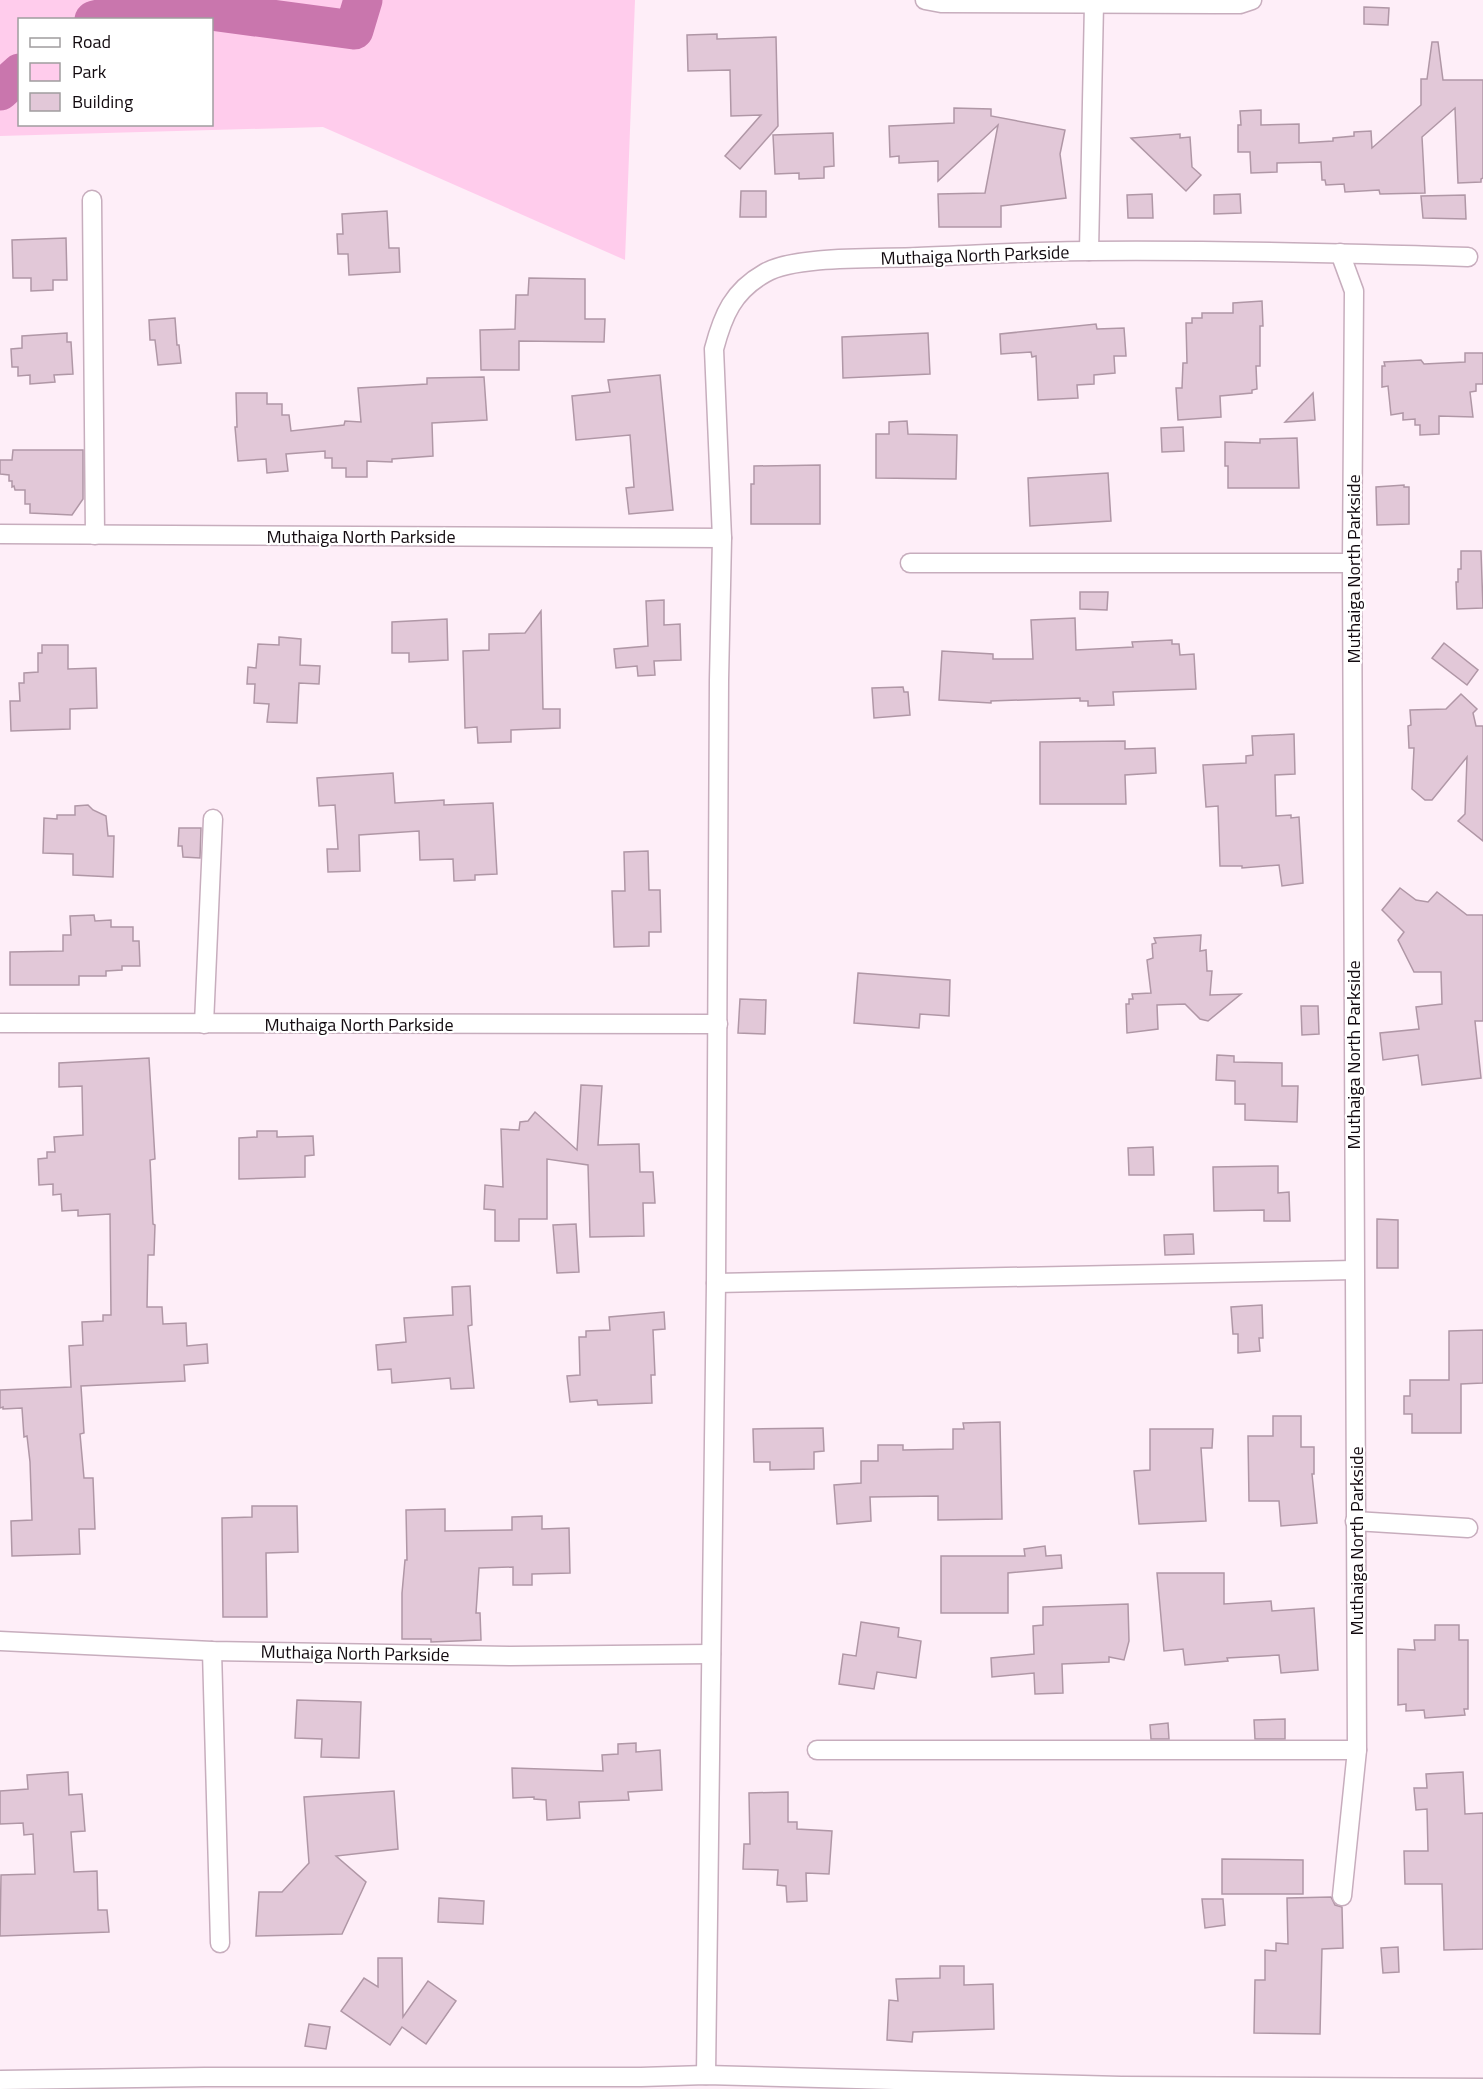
<svg xmlns="http://www.w3.org/2000/svg" width="1483" height="2089" font-family="'Titillium Web',sans-serif">
	<style>
		.green { fill: #ffccec; fill-rule: evenodd }
		.lines { fill: none; stroke-linecap: round; stroke-linejoin: round }
		.river { stroke: #c976ad; stroke-width: 39 }
		.building { fill: #e2c8d8; stroke: #b097a6; stroke-width: 1.5 }
		.street-casing { stroke: #c7adbd; stroke-width: 21 }
		.street { stroke: #fff; stroke-width: 18 }
		.labels { text-anchor: middle; dominant-baseline: central; stroke-width: 4.5; stroke-linejoin: round; paint-order: stroke }
		.street-label { font-size: 18px; fill: #120a0f; stroke: #fff }
	</style>
	<rect width="100%" height="100%" fill="#feeef8"/>
	<path class="green" d="M 0,0 L 635,0 L 625,260 L 323,127 L 0,136 ZM 20,20 L 212,20 L 212,124 L 20,124 Z"/>
	<g class="lines">
		<g class="river">
			<path d="M 94,20 L 166,5 L 354,30 L 363,0"/>
			<path d="M 0,91 L 20,73"/>
		</g>
	</g>
	<g class="building">
		<path d="M 1364,7 L 1389,8 L 1388,25 L 1364,24 Z"/>
		<path d="M 717,34 L 717,39 L 776,37 L 778,126 L 740,169 L 725,156 L 761,115 L 731,116 L 730,70 L 688,71 L 687,35 Z"/>
		<path d="M 1432,42 L 1438,42 L 1443,80 L 1483,80 L 1483,178 L 1481,179 L 1481,182 L 1458,183 L 1455,108 L 1422,137 L 1425,193 L 1380,194 L 1379,190 L 1345,192 L 1344,184 L 1326,185 L 1325,180 L 1322,180 L 1321,162 L 1277,163 L 1277,172 L 1251,173 L 1250,152 L 1238,152 L 1238,125 L 1241,125 L 1240,111 L 1261,110 L 1261,125 L 1299,124 L 1299,143 L 1333,141 L 1333,138 L 1354,136 L 1354,132 L 1371,131 L 1372,148 L 1421,105 L 1421,79 L 1427,79 Z"/>
		<path d="M 954,108 L 991,109 L 991,116 L 1065,130 L 1060,154 L 1066,198 L 1001,206 L 1001,227 L 939,227 L 938,194 L 985,193 L 998,125 L 938,181 L 938,161 L 899,163 L 899,156 L 890,157 L 889,126 L 954,123 Z"/>
		<path d="M 833,133 L 834,166 L 824,167 L 824,178 L 799,179 L 799,173 L 775,174 L 773,135 Z"/>
		<path d="M 1180,134 L 1180,138 L 1190,137 L 1192,167 L 1201,175 L 1186,191 L 1131,138 Z"/>
		<path d="M 741,191 L 766,191 L 766,217 L 740,217 Z"/>
		<path d="M 1152,194 L 1153,218 L 1128,218 L 1127,195 Z"/>
		<path d="M 1240,194 L 1241,213 L 1214,214 L 1214,195 Z"/>
		<path d="M 1465,195 L 1466,219 L 1423,218 L 1421,196 Z"/>
		<path d="M 387,211 L 389,248 L 399,248 L 400,272 L 349,275 L 348,254 L 338,254 L 337,234 L 343,234 L 342,214 Z"/>
		<path d="M 66,238 L 67,280 L 53,280 L 53,290 L 31,291 L 31,278 L 13,278 L 12,240 Z"/>
		<path d="M 529,278 L 585,279 L 585,319 L 605,319 L 604,342 L 519,341 L 519,370 L 481,370 L 480,330 L 515,329 L 516,295 L 528,295 Z"/>
		<path d="M 1262,301 L 1263,326 L 1260,326 L 1260,366 L 1256,366 L 1257,389 L 1252,390 L 1252,393 L 1220,396 L 1221,417 L 1178,420 L 1176,388 L 1182,388 L 1183,363 L 1187,363 L 1186,323 L 1192,323 L 1192,318 L 1202,318 L 1202,313 L 1233,313 L 1233,303 Z"/>
		<path d="M 175,318 L 177,345 L 179,345 L 181,363 L 158,365 L 155,340 L 150,340 L 149,320 Z"/>
		<path d="M 1096,324 L 1097,329 L 1124,328 L 1126,356 L 1114,356 L 1115,373 L 1094,375 L 1094,384 L 1077,385 L 1078,398 L 1038,400 L 1036,356 L 1032,357 L 1031,352 L 1001,354 L 1000,334 Z"/>
		<path d="M 67,333 L 67,342 L 71,342 L 73,374 L 54,375 L 55,382 L 30,384 L 30,375 L 18,376 L 18,367 L 12,367 L 11,349 L 22,348 L 22,336 Z"/>
		<path d="M 928,333 L 930,374 L 843,378 L 842,337 Z"/>
		<path d="M 1465,353 L 1483,353 L 1483,384 L 1476,384 L 1476,391 L 1470,392 L 1473,417 L 1439,416 L 1439,434 L 1420,435 L 1420,425 L 1415,425 L 1415,419 L 1403,420 L 1403,413 L 1391,415 L 1388,386 L 1382,387 L 1382,366 L 1385,366 L 1384,362 L 1421,360 L 1424,364 L 1465,362 Z"/>
		<path d="M 660,375 L 673,510 L 629,514 L 626,488 L 634,487 L 630,435 L 576,440 L 572,396 L 610,392 L 608,380 Z"/>
		<path d="M 484,377 L 487,420 L 432,423 L 433,456 L 392,459 L 392,462 L 367,461 L 367,477 L 346,477 L 346,468 L 332,468 L 332,458 L 325,458 L 325,451 L 286,454 L 288,471 L 267,473 L 266,459 L 238,461 L 235,427 L 237,427 L 236,393 L 267,393 L 267,404 L 282,404 L 282,415 L 289,415 L 291,431 L 344,425 L 345,421 L 361,422 L 358,388 L 427,384 L 427,378 Z"/>
		<path d="M 1313,393 L 1315,420 L 1285,422 Z"/>
		<path d="M 907,421 L 908,434 L 957,435 L 956,479 L 876,478 L 876,434 L 889,434 L 889,422 Z"/>
		<path d="M 1183,427 L 1184,451 L 1162,452 L 1161,428 Z"/>
		<path d="M 1297,438 L 1299,488 L 1228,488 L 1228,466 L 1225,466 L 1225,442 L 1260,443 L 1260,439 Z"/>
		<path d="M 13,450 L 83,450 L 83,499 L 72,515 L 30,513 L 30,504 L 25,504 L 25,490 L 15,490 L 14,486 L 12,487 L 12,481 L 9,481 L 9,475 L 0,474 L 0,460 L 12,460 Z"/>
		<path d="M 820,465 L 820,524 L 751,524 L 751,484 L 754,484 L 754,466 Z"/>
		<path d="M 1108,473 L 1111,521 L 1030,526 L 1028,478 Z"/>
		<path d="M 1404,485 L 1404,487 L 1409,487 L 1409,524 L 1377,525 L 1376,487 Z"/>
		<path d="M 1461,551 L 1481,551 L 1483,608 L 1457,609 L 1456,582 L 1458,582 L 1458,569 L 1461,569 Z"/>
		<path d="M 1080,592 L 1108,592 L 1107,610 L 1080,609 Z"/>
		<path d="M 664,600 L 664,625 L 680,624 L 681,660 L 654,661 L 655,675 L 638,676 L 637,666 L 616,668 L 614,649 L 648,646 L 646,601 Z"/>
		<path d="M 541,611 L 543,709 L 560,709 L 560,728 L 511,730 L 511,742 L 478,743 L 477,727 L 465,728 L 463,651 L 489,650 L 489,634 L 525,633 Z"/>
		<path d="M 1075,618 L 1076,650 L 1133,647 L 1132,642 L 1172,640 L 1172,644 L 1179,644 L 1180,655 L 1194,654 L 1196,689 L 1113,692 L 1114,705 L 1088,706 L 1088,701 L 1080,701 L 1080,698 L 991,701 L 991,703 L 939,700 L 942,651 L 993,654 L 993,659 L 1033,659 L 1031,620 Z"/>
		<path d="M 447,619 L 448,660 L 409,662 L 409,653 L 392,653 L 392,622 Z"/>
		<path d="M 279,637 L 301,639 L 300,665 L 320,666 L 319,684 L 299,683 L 297,723 L 267,722 L 269,704 L 254,703 L 255,684 L 247,684 L 248,667 L 256,668 L 258,644 L 279,645 Z"/>
		<path d="M 1444,643 L 1478,670 L 1467,685 L 1432,658 Z"/>
		<path d="M 42,645 L 68,645 L 68,669 L 96,668 L 97,708 L 70,709 L 70,729 L 11,731 L 10,701 L 20,701 L 19,683 L 24,683 L 24,673 L 38,672 L 38,653 L 42,653 Z"/>
		<path d="M 903,687 L 904,692 L 908,692 L 910,715 L 874,718 L 872,688 Z"/>
		<path d="M 1461,694 L 1477,709 L 1473,713 L 1476,726 L 1483,726 L 1483,841 L 1458,821 L 1465,814 L 1467,757 L 1432,800 L 1425,800 L 1412,789 L 1414,748 L 1409,748 L 1408,726 L 1411,725 L 1410,710 L 1446,709 Z"/>
		<path d="M 1294,734 L 1295,774 L 1275,775 L 1276,816 L 1291,815 L 1291,818 L 1299,817 L 1303,883 L 1282,886 L 1279,865 L 1242,868 L 1242,866 L 1220,866 L 1218,806 L 1206,807 L 1203,765 L 1246,763 L 1246,756 L 1253,755 L 1252,736 Z"/>
		<path d="M 1125,741 L 1125,749 L 1155,748 L 1156,773 L 1125,775 L 1126,804 L 1040,804 L 1040,742 Z"/>
		<path d="M 393,773 L 395,803 L 444,800 L 444,805 L 493,803 L 497,874 L 475,875 L 475,880 L 454,881 L 453,859 L 420,860 L 419,831 L 359,835 L 360,871 L 328,872 L 327,849 L 338,849 L 335,805 L 319,806 L 317,778 Z"/>
		<path d="M 88,805 L 93,810 L 106,816 L 108,836 L 114,836 L 113,877 L 73,875 L 73,854 L 43,853 L 44,818 L 57,819 L 57,815 L 75,815 L 75,806 Z"/>
		<path d="M 179,828 L 201,828 L 200,858 L 183,857 L 182,846 L 178,846 Z"/>
		<path d="M 648,851 L 649,890 L 660,890 L 661,932 L 649,932 L 649,946 L 614,947 L 612,891 L 625,891 L 624,852 Z"/>
		<path d="M 1400,888 L 1416,900 L 1428,902 L 1437,892 L 1467,915 L 1483,915 L 1483,1021 L 1475,1021 L 1481,1078 L 1422,1085 L 1418,1055 L 1383,1060 L 1380,1033 L 1419,1029 L 1416,1007 L 1442,1004 L 1441,972 L 1414,972 L 1398,940 L 1404,932 L 1382,910 Z"/>
		<path d="M 94,915 L 95,921 L 111,920 L 111,927 L 133,927 L 133,941 L 139,941 L 140,966 L 122,966 L 122,970 L 106,971 L 106,976 L 79,976 L 79,985 L 10,985 L 10,952 L 63,951 L 63,935 L 71,935 L 70,916 Z"/>
		<path d="M 1201,935 L 1200,951 L 1206,950 L 1207,971 L 1212,971 L 1210,995 L 1241,994 L 1208,1021 L 1200,1019 L 1185,1004 L 1157,1005 L 1158,1029 L 1127,1033 L 1126,1004 L 1129,1004 L 1129,999 L 1133,999 L 1132,994 L 1151,993 L 1147,960 L 1153,958 L 1152,944 L 1156,943 L 1154,938 Z"/>
		<path d="M 858,973 L 950,980 L 949,1016 L 920,1014 L 919,1028 L 854,1023 Z"/>
		<path d="M 740,999 L 766,1000 L 765,1034 L 738,1033 Z"/>
		<path d="M 1301,1006 L 1318,1006 L 1319,1034 L 1302,1035 Z"/>
		<path d="M 1217,1055 L 1234,1056 L 1234,1062 L 1282,1063 L 1282,1086 L 1298,1086 L 1297,1122 L 1245,1120 L 1245,1104 L 1235,1104 L 1235,1081 L 1216,1080 Z"/>
		<path d="M 149,1058 L 155,1159 L 150,1160 L 153,1224 L 155,1225 L 154,1255 L 148,1255 L 147,1307 L 162,1307 L 163,1324 L 186,1323 L 187,1346 L 207,1344 L 208,1363 L 184,1365 L 185,1381 L 81,1386 L 84,1433 L 80,1434 L 84,1478 L 93,1478 L 95,1529 L 79,1529 L 80,1554 L 12,1556 L 11,1521 L 32,1520 L 30,1462 L 27,1436 L 24,1437 L 22,1408 L 3,1409 L 3,1407 L 0,1408 L 0,1390 L 71,1387 L 69,1346 L 83,1345 L 82,1322 L 103,1321 L 103,1315 L 111,1315 L 110,1214 L 78,1216 L 78,1210 L 62,1211 L 61,1194 L 53,1195 L 53,1184 L 39,1185 L 38,1159 L 47,1158 L 47,1152 L 55,1152 L 54,1137 L 83,1135 L 82,1086 L 59,1087 L 59,1063 Z"/>
		<path d="M 581,1085 L 602,1086 L 598,1145 L 639,1144 L 640,1172 L 653,1172 L 655,1203 L 643,1203 L 644,1236 L 590,1237 L 588,1165 L 547,1159 L 547,1219 L 519,1219 L 519,1241 L 495,1241 L 495,1210 L 484,1209 L 485,1185 L 503,1187 L 501,1129 L 519,1130 L 520,1122 L 528,1121 L 535,1112 L 577,1150 Z"/>
		<path d="M 257,1131 L 277,1131 L 277,1137 L 313,1136 L 314,1155 L 305,1156 L 305,1177 L 239,1179 L 239,1138 L 257,1137 Z"/>
		<path d="M 1153,1147 L 1154,1175 L 1129,1175 L 1128,1148 Z"/>
		<path d="M 1278,1166 L 1278,1193 L 1289,1192 L 1290,1221 L 1264,1221 L 1264,1210 L 1214,1211 L 1213,1167 Z"/>
		<path d="M 1377,1219 L 1398,1220 L 1398,1268 L 1377,1268 Z"/>
		<path d="M 576,1224 L 579,1272 L 557,1273 L 553,1225 Z"/>
		<path d="M 1193,1234 L 1194,1254 L 1165,1255 L 1164,1235 Z"/>
		<path d="M 470,1286 L 472,1325 L 468,1326 L 474,1388 L 451,1389 L 450,1378 L 392,1383 L 391,1369 L 378,1370 L 376,1345 L 406,1342 L 404,1318 L 453,1315 L 452,1287 Z"/>
		<path d="M 1262,1305 L 1263,1338 L 1259,1338 L 1260,1351 L 1238,1353 L 1238,1334 L 1233,1334 L 1231,1307 Z"/>
		<path d="M 664,1312 L 665,1329 L 653,1330 L 655,1375 L 651,1375 L 652,1403 L 598,1405 L 597,1400 L 570,1402 L 567,1376 L 580,1375 L 579,1337 L 586,1337 L 586,1331 L 610,1330 L 609,1317 Z"/>
		<path d="M 1483,1330 L 1483,1383 L 1461,1384 L 1461,1433 L 1412,1433 L 1412,1414 L 1404,1414 L 1404,1396 L 1410,1396 L 1410,1380 L 1449,1380 L 1449,1331 Z"/>
		<path d="M 1273,1416 L 1301,1416 L 1301,1447 L 1314,1447 L 1314,1474 L 1312,1474 L 1317,1523 L 1281,1526 L 1279,1501 L 1249,1501 L 1248,1436 L 1273,1436 Z"/>
		<path d="M 1000,1422 L 1002,1519 L 938,1520 L 938,1496 L 870,1497 L 871,1521 L 837,1524 L 834,1485 L 861,1483 L 861,1461 L 878,1461 L 878,1445 L 903,1445 L 903,1450 L 953,1449 L 953,1429 L 964,1429 L 963,1423 Z"/>
		<path d="M 823,1428 L 824,1451 L 814,1452 L 814,1469 L 770,1470 L 770,1462 L 754,1462 L 753,1429 Z"/>
		<path d="M 1150,1429 L 1213,1429 L 1212,1448 L 1201,1448 L 1206,1521 L 1139,1524 L 1134,1471 L 1150,1470 Z"/>
		<path d="M 252,1506 L 297,1506 L 298,1552 L 266,1553 L 267,1617 L 223,1617 L 222,1518 L 252,1517 Z"/>
		<path d="M 445,1509 L 445,1531 L 512,1530 L 512,1517 L 542,1516 L 542,1529 L 569,1528 L 570,1573 L 532,1574 L 532,1585 L 513,1585 L 513,1567 L 479,1568 L 476,1613 L 480,1613 L 481,1640 L 431,1642 L 431,1639 L 402,1639 L 402,1593 L 405,1560 L 407,1560 L 406,1510 Z"/>
		<path d="M 1045,1546 L 1046,1556 L 1061,1555 L 1062,1568 L 1008,1573 L 1008,1613 L 941,1613 L 941,1556 L 1025,1556 L 1024,1549 Z"/>
		<path d="M 1157,1573 L 1224,1573 L 1224,1604 L 1271,1601 L 1272,1611 L 1314,1608 L 1318,1670 L 1281,1673 L 1279,1655 L 1227,1658 L 1228,1661 L 1185,1665 L 1183,1649 L 1164,1651 Z"/>
		<path d="M 1128,1604 L 1129,1641 L 1124,1660 L 1109,1657 L 1109,1662 L 1062,1664 L 1063,1693 L 1035,1694 L 1034,1673 L 992,1677 L 991,1658 L 1034,1654 L 1033,1626 L 1043,1625 L 1043,1607 Z"/>
		<path d="M 861,1622 L 899,1628 L 898,1637 L 921,1641 L 916,1678 L 877,1672 L 874,1689 L 839,1684 L 843,1654 L 856,1656 Z"/>
		<path d="M 1435,1625 L 1459,1625 L 1459,1640 L 1468,1640 L 1468,1709 L 1464,1709 L 1465,1715 L 1425,1718 L 1424,1710 L 1406,1711 L 1406,1704 L 1398,1705 L 1398,1649 L 1415,1650 L 1414,1640 L 1435,1640 Z"/>
		<path d="M 297,1700 L 361,1702 L 359,1758 L 321,1757 L 322,1739 L 295,1738 Z"/>
		<path d="M 1285,1719 L 1285,1739 L 1255,1739 L 1254,1720 Z"/>
		<path d="M 1168,1723 L 1169,1739 L 1151,1739 L 1150,1725 Z"/>
		<path d="M 636,1743 L 636,1752 L 660,1750 L 662,1790 L 628,1792 L 629,1800 L 579,1802 L 580,1818 L 547,1820 L 546,1800 L 534,1799 L 534,1797 L 513,1798 L 512,1768 L 603,1771 L 602,1755 L 618,1754 L 618,1744 Z"/>
		<path d="M 68,1772 L 69,1795 L 82,1794 L 85,1831 L 71,1832 L 74,1872 L 97,1871 L 98,1910 L 107,1910 L 109,1932 L 0,1936 L 1,1875 L 35,1874 L 33,1834 L 24,1835 L 23,1823 L 0,1824 L 0,1791 L 28,1789 L 27,1775 Z"/>
		<path d="M 1463,1772 L 1465,1814 L 1483,1813 L 1483,1949 L 1444,1950 L 1442,1884 L 1405,1884 L 1404,1851 L 1428,1851 L 1427,1809 L 1416,1810 L 1414,1788 L 1427,1788 L 1426,1774 Z"/>
		<path d="M 394,1791 L 398,1849 L 336,1856 L 366,1882 L 342,1934 L 256,1936 L 259,1892 L 282,1892 L 309,1863 L 304,1797 Z"/>
		<path d="M 788,1792 L 788,1822 L 797,1822 L 797,1829 L 832,1831 L 829,1874 L 806,1873 L 807,1901 L 787,1902 L 786,1886 L 777,1885 L 778,1870 L 743,1869 L 744,1844 L 750,1844 L 749,1793 Z"/>
		<path d="M 1222,1859 L 1303,1860 L 1303,1894 L 1222,1894 Z"/>
		<path d="M 1331,1897 L 1335,1905 L 1342,1907 L 1343,1948 L 1322,1949 L 1320,2034 L 1254,2033 L 1255,1980 L 1265,1980 L 1265,1950 L 1276,1951 L 1276,1943 L 1288,1944 L 1287,1898 Z"/>
		<path d="M 439,1898 L 484,1901 L 483,1924 L 438,1922 Z"/>
		<path d="M 1202,1899 L 1223,1899 L 1225,1925 L 1205,1928 Z"/>
		<path d="M 1398,1947 L 1399,1972 L 1383,1973 L 1381,1948 Z"/>
		<path d="M 378,1958 L 402,1958 L 403,2017 L 428,1981 L 456,2001 L 426,2044 L 402,2027 L 390,2045 L 341,2011 L 364,1978 L 378,1987 Z"/>
		<path d="M 940,1966 L 964,1966 L 964,1985 L 993,1984 L 994,2029 L 913,2032 L 912,2042 L 887,2040 L 889,2000 L 898,2001 L 896,1979 L 940,1978 Z"/>
		<path d="M 309,2024 L 330,2027 L 326,2049 L 305,2046 Z"/>
	</g>
	<g class="lines">
		<g class="street-casing">
			<g id="street">
				<path d="M 925,0 L 941,3 L 1217,4 L 1240,4 L 1252,0"/>
				<path d="M 92,200 L 95,535"/>
				<path d="M 1089,251 L 1094,3"/>
				<path d="M 1340,253 L 1354,291 L 1352,563 L 1357,1750 L 1342,1896"/>
				<path d="M 0,534 L 722,538"/>
				<path d="M 910,563 L 1352,563"/>
				<path d="M 0,1023 L 718,1024"/>
				<path d="M 204,1024 L 213,819"/>
				<path d="M 716,1283 L 1354,1270"/>
				<path d="M 1355,1521 L 1468,1528"/>
				<path d="M 0,1641 L 212,1651 L 510,1656 L 711,1654"/>
				<path d="M 212,1651 L 220,1943"/>
				<path d="M 817,1750 L 1357,1750"/>
				<path d="M 706,2075 L 716,1283 L 719,680 L 722,538 L 714,349 C 723,315 733,291 765,273 C 796,255 880,259 918,257 C 976,255 1033,251 1091,251 C 1217,250 1343,253 1468,257"/>
				<path d="M 0,2080 L 205,2077 L 641,2077 L 706,2075 L 1121,2086 L 1483,2088"/>
			</g>
		</g>
		<use href="#street" class="street"/>
	</g>
	<g class="labels">
		<g class="street-label">
			<text transform="translate(975 255) rotate(-2)">Muthaiga North Parkside</text>
			<text x="361" y="536">Muthaiga North Parkside</text>
			<text transform="translate(1353 569) rotate(-90)">Muthaiga North Parkside</text>
			<text x="359" y="1024">Muthaiga North Parkside</text>
			<text transform="translate(1353 1055) rotate(-90)">Muthaiga North Parkside</text>
			<text transform="translate(1356 1541) rotate(-90)">Muthaiga North Parkside</text>
			<text transform="translate(355 1653) rotate(1)">Muthaiga North Parkside</text>
		</g>
	</g>
	<rect x="18" y="18" width="195" height="108" fill="#ffffff" stroke="#a09d9f" stroke-width="1.5"/>
	<rect x="30" y="38" width="30" height="9" fill="#ffffff" stroke="#a09d9f" stroke-width="1.5"/>
	<text x="72" y="48" font-size="18" fill="#120a0f">Road</text>
	<rect x="30" y="63" width="30" height="18" fill="#ffccec" stroke="#a09d9f" stroke-width="1.5"/>
	<text x="72" y="78" font-size="18" fill="#120a0f">Park</text>
	<rect x="30" y="93" width="30" height="18" fill="#e2c8d8" stroke="#a09d9f" stroke-width="1.5"/>
	<text x="72" y="108" font-size="18" fill="#120a0f">Building</text>
</svg>
